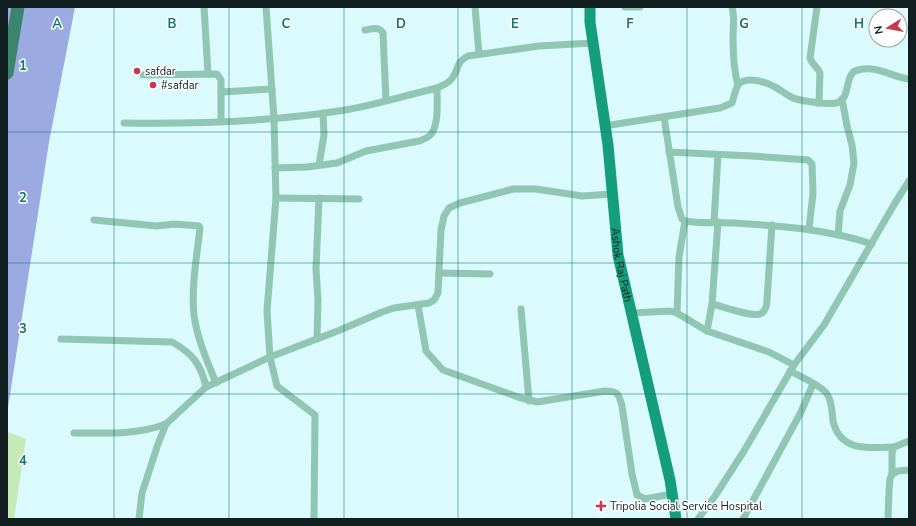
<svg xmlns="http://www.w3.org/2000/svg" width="916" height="526" font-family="'Nunito Sans',sans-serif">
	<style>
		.green { fill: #c6e9b6 }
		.water { fill: #9baae0 }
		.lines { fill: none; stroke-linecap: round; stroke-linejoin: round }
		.minor { stroke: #90c6b2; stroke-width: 7 }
		.primary { stroke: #149e7c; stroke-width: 11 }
		.motorway { stroke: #39856e; stroke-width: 13 }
		.grid { fill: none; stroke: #0f766e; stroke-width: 1; stroke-opacity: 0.55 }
		.poi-dot { fill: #c83853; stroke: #fff; stroke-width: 1.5 }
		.labels { text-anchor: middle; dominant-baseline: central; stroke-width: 3; stroke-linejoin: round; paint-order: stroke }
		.poi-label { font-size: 11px; fill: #111f21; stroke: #fff; text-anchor: start }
		.street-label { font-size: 11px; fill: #111f21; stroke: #fff }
		.grid-label { font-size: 13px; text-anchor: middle; font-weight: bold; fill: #0f766e; stroke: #fff; stroke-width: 3; stroke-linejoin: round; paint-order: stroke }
	</style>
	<rect width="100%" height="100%" fill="#dbfafd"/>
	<path class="green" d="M 8,432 L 26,439 L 14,519 L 7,519 Z"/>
	<path class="water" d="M 7,7 L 75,7 L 49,142 L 7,414 Z"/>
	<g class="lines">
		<g class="minor">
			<path d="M 204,7 L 208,74"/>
			<path d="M 266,7 L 274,119 L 276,198 L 267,311 L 270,357 L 277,386 L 315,415 L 314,519"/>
			<path d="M 475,7 L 479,54"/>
			<path d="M 625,7 L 640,7"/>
			<path d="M 732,7 C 735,18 733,27 733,38 C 733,53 734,71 738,85"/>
			<path d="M 817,7 L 810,58 C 812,65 818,67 820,73 L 819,103"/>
			<path d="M 365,30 C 372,29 379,26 383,33 L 386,100"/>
			<path d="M 143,75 L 217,74 L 221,80 L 221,121"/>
			<path d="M 221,92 L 272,89"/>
			<path d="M 664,117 L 678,207 L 682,219 L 685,221 C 701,224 718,222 734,223 C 781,226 827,229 872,244"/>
			<path d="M 124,123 C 197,124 272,122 345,110 C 376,105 407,95 437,88 C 443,85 450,83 453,77 C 460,67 455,63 468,56 L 539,46 L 593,43"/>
			<path d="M 604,126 L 720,108 L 732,103 C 734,97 735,90 738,85 C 745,75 766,82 775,87 C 781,90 785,94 791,97 C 799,101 809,101 818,103 C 824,103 833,105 839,102 C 851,96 844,73 858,70 C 877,65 892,77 909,79"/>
			<path d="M 669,152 L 752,156 L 808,160 L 812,164 L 813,193 L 809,229"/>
			<path d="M 319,165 L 324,135 L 323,113"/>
			<path d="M 275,168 L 307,167 L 337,163 L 366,151 L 419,141 C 424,139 429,138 432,133 C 439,122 437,100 437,88"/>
			<path d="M 276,198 L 359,199"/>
			<path d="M 94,220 L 157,226 L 174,224 L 199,226 L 200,228 C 197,254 191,288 194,315 C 197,338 207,361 216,383"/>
			<path d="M 714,222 L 718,155"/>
			<path d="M 838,235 L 840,211 L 850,185 L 854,163 L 852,145 L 847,126 L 842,99"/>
			<path d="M 439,273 L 490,274"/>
			<path d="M 712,304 C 722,306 756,320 763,312 C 766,309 767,304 767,300 L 772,225"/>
			<path d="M 418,305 L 426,351 L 443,370 L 518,397 L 537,402 L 605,391 C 618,391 619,394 622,406 L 632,474 L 637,495 L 645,499 L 672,494"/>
			<path d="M 521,309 L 529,401"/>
			<path d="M 632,313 L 670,311 L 677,313 L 707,331 L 769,352 L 794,365"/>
			<path d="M 677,313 L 679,257 L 685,221"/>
			<path d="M 707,331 L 712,304 L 718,222"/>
			<path d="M 61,339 L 172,342 C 192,353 201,364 206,387"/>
			<path d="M 317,339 L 318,301 L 316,269 L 319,198"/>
			<path d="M 790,371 C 799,376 821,385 827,394 C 832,401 832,412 833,421 C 840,452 869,448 894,447"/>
			<path d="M 74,433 C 106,433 137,435 166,424"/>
			<path d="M 892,474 L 898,471 L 909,470"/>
			<path d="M 139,519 L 142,493 L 158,444 L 166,424 L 206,387 L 270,357 L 340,330 L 382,312 L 394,308 L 429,303 L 434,300 L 438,293 L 441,230 L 444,216 L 449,208 L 460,203 L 513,189 L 536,189 L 582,196 L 612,194"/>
			<path d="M 698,519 L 715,496 L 744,451 L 794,365 L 824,325 L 895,203 L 909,181"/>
			<path d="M 743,519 L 801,412 L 813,384"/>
			<path d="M 888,519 L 889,491 L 890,479 L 892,474 L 892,452 L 894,447 L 909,441"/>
		</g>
		<path class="primary" id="s1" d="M 590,7 L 590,22 L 608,145 L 618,255 L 670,480 L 676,519"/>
		<path class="motorway" d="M 7,73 L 18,7"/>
	</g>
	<path class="grid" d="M 114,7 L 114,519M 229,7 L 229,519M 344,7 L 344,519M 458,7 L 458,519M 572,7 L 572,519M 687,7 L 687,519M 802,7 L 802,519M 7,132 L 909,132M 7,263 L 909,263M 7,394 L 909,394"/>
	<g class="poi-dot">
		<circle cx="137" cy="71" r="4"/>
		<circle cx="153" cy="85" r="4"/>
		<path d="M599 500h4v4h4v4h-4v4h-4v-4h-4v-4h4z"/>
	</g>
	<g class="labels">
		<g class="poi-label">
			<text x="145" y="71">safdar</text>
			<text x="161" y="85">#safdar</text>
			<text x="610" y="506">Tripolia Social Service Hospital</text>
		</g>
		<g class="street-label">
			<text stroke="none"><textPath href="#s1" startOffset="260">Ashok Raj Path</textPath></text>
		</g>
	</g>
	<g class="grid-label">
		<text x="57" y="28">A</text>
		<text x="172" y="28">B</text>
		<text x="286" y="28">C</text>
		<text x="401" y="28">D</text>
		<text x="515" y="28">E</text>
		<text x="630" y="28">F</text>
		<text x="744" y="28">G</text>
		<text x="859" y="28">H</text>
		<text x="23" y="70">1</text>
		<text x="23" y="202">2</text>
		<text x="23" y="333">3</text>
		<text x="23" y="465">4</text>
	</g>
	<rect width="916" height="526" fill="none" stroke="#111f21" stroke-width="16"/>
	<g transform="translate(888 28) rotate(259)"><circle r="19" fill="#ffffff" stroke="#a0a5a6"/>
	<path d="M0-3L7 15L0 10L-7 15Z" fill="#c83853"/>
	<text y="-6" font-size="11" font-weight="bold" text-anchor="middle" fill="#111f21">N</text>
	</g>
</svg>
